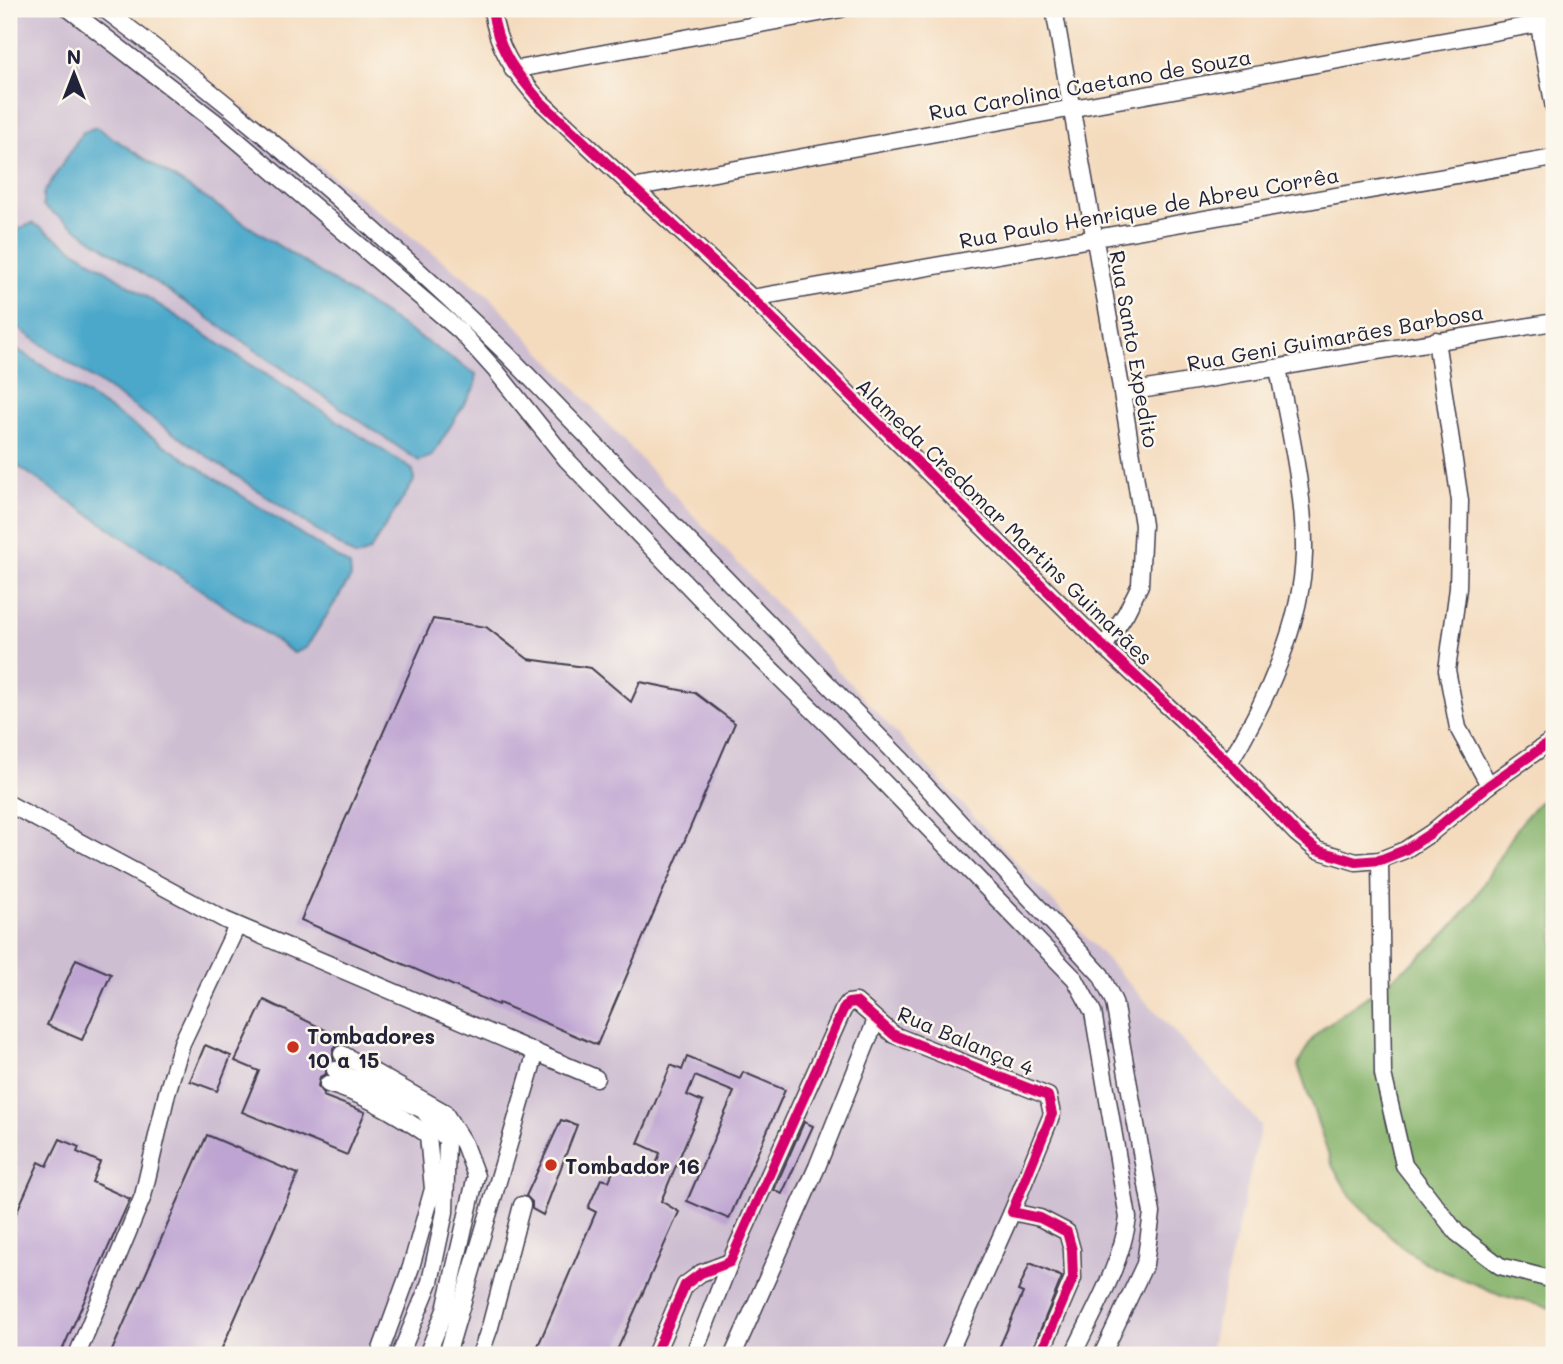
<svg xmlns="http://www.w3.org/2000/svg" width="1563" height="1364" font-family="Mali,sans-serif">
	<rect width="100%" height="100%" fill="#fbf7ec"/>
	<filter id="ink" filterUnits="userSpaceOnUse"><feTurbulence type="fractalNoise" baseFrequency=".0143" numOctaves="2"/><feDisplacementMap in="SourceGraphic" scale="14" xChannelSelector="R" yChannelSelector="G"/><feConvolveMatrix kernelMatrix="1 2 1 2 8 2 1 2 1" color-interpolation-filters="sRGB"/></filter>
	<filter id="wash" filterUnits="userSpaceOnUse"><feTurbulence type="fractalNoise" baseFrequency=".00686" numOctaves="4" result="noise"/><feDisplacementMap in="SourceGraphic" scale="28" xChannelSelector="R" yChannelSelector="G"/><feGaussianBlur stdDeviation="1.57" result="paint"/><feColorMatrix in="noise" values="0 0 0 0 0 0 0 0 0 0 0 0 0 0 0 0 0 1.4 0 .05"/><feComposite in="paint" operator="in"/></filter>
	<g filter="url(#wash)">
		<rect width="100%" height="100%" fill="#f4dbbe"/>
		<path fill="#cebed1" d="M 9,9 L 114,9 L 489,296 L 1261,1125 L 1209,1355 L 9,1355 Z"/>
		<path fill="#85b26a" stroke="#546a52" stroke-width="2" d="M 1554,789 L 1554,1309 L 1501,1295 L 1431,1266 L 1402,1247 L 1376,1222 L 1351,1197 L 1333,1167 L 1298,1065 C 1303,1056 1307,1045 1314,1037 C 1327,1022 1348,1010 1365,998 C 1397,975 1430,952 1456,922 C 1493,880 1509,823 1554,789 Z"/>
		<g fill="#4ca8ca" stroke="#376582" stroke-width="2">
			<path d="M 96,127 L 476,374 L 476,385 L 432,456 L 419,461 L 43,206 L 43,194 L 82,133 Z"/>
			<path d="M 33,223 L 413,470 L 414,481 L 369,552 L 356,557 L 9,322 L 9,246 L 19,229 Z"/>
			<path d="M 9,344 L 350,566 L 351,577 L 306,648 L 294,653 L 9,460 Z"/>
		</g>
		<g id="blocks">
			<g fill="#bea4d2">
				<path d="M 433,619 L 486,627 L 528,659 L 591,668 L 631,702 L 640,682 L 695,693 L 735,723 L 597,1045 L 499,1003 L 498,1005 L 301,920 Z"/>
				<path d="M 76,959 L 111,974 L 82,1040 L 47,1025 Z"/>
				<path d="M 264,1000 L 348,1041 L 347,1045 L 341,1044 L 333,1048 L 333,1060 L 326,1065 L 326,1074 L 320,1077 L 318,1086 L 324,1093 L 323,1096 L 365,1112 L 347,1155 L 242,1112 L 259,1071 L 235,1061 Z"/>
				<path d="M 205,1045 L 231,1056 L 217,1091 L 190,1081 Z"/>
				<path d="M 687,1057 L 740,1079 L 743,1072 L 785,1090 L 729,1219 L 687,1201 L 734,1092 L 695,1076 L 687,1095 L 703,1102 L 661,1201 L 679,1212 L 615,1355 L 534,1355 L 596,1212 L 588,1208 L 601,1179 L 609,1181 L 617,1162 L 652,1175 L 660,1153 L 638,1143 L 671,1065 L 682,1070 Z"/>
				<path d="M 561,1120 L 577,1125 L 543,1215 L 532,1209 L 532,1202 L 526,1196 Z"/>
				<path d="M 804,1122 L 813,1126 L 782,1194 L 774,1190 Z"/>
				<path d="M 207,1135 L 298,1174 L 219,1355 L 110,1355 Z"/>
				<path d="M 60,1139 L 79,1147 L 77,1152 L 100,1162 L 92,1182 L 130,1199 L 60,1355 L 9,1355 L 9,1229 L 39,1162 L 47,1166 Z"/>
				<path d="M 1030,1263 L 1062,1277 L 1030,1355 L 996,1355 L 1023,1293 L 1018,1291 Z"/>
			</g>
		</g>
	</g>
	<g filter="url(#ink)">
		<use href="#blocks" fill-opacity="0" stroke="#423e4f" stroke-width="2"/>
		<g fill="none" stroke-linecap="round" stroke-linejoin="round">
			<g stroke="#423e4f" stroke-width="19">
				<g id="minor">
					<path d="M 69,9 L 218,124 L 460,331 L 496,371 L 567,460 L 724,623 L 829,726 L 1075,979 L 1093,1012 L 1128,1218 C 1121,1266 1093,1312 1073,1355"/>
					<path d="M 104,9 C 246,115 380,231 507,354 L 900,758 L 1101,975 L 1114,1002 L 1152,1213 L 1145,1264 L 1102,1355"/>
					<path d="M 492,9 C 497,49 514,71 540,101 L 752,298 L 1104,647 L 1229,763 L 1296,833 L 1317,850 L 1356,862 L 1380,860 L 1405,850 L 1431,833 L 1489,785 L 1554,739"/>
					<path d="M 1054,9 L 1122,393 L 1143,525 L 1140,585 L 1126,613 L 1104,647"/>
					<path d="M 1536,9 L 1554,108"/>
					<path d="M 513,70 L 841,9"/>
					<path d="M 632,188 L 1554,21"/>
					<path d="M 752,298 L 1554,158"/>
					<path d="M 1436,340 L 1460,501 L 1458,588 L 1447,670 L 1458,728 L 1489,785"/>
					<path d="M 1122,393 L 1554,322"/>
					<path d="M 1229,763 C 1265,704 1302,624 1304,554 C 1305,492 1289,429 1278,368"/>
					<path d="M 9,804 L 225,920 L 596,1078"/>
					<path d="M 1380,860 L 1383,1074 L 1404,1165 L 1457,1233 L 1500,1266 L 1554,1280"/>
					<path d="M 342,1054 L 444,1112 L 464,1144 L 476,1176 L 445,1310 L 427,1355"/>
					<path d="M 335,1070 L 423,1110 L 447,1140 L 445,1212 L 430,1282 L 400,1355"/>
					<path d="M 328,1084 C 364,1094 398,1114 428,1135 L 433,1189 L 411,1267 L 379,1355"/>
					<path d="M 697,1346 L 730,1262"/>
					<path d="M 77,1355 L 143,1196 L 167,1093 L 182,1043 L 237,926"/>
					<path d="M 447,1355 L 536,1052"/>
					<path d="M 480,1355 L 490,1327 L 522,1205"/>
					<path d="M 655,1355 L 685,1285 L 701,1273 L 730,1262 L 843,1010 L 848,1003 L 856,1002 L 894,1035 L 1048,1096 L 1052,1114 L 1012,1212 L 1040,1218 L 1067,1232 L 1072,1250 L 1073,1278 L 1040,1355"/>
					<path d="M 733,1355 L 817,1167 L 876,1020"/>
					<path d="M 948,1355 L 1012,1212"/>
				</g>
			</g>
			<use href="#minor" stroke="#fff" stroke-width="16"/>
			<g stroke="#fbf7ec" stroke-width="15">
				<g id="cycleway">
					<path d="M 492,9 C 497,49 514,71 540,101 L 752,298 L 1104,647 L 1229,763 L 1296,833 L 1317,850 L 1356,862 L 1380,860 L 1405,850 L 1431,833 L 1489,785 L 1554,739"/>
					<path d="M 655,1355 L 685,1285 L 701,1273 L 730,1262 L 843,1010 L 848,1003 L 856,1002 L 894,1035 L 1048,1096 L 1052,1114 L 1012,1212 L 1040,1218 L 1067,1232 L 1072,1250 L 1073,1278 L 1040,1355"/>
				</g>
			</g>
			<use href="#cycleway" stroke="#d6006c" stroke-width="10"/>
		</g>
	</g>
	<g fill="#c8321e" stroke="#fbf7ec" stroke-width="2.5">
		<circle cx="293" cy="1047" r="7"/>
		<circle cx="551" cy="1165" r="7"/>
	</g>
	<g text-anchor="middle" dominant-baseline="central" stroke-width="5" stroke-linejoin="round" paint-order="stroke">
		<g font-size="21" fill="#22223b" stroke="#fbf7ec">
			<text transform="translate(1090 84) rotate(-10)">Rua Carolina Caetano de Souza</text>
			<text transform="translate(1149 207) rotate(-10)">Rua Paulo Henrique de Abreu Corrêa</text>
			<text transform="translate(1335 337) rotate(-10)">Rua Geni Guimarães Barbosa</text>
			<text transform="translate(1135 349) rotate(80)">Rua Santo Expedito</text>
			<text transform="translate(1005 521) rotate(44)">Alameda Credomar Martins Guimarães</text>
			<text transform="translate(966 1040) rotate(23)">Rua Balança 4</text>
		</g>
		<g font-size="21" font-weight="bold" fill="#22223b" stroke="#fbf7ec" text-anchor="start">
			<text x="307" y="1035">Tombadores<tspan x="307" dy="24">10 a 15</tspan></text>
			<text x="565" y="1165">Tombador 16</text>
		</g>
	</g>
	<rect width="1563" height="1364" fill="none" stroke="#fbf7ec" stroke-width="35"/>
	<g transform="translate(74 74)" stroke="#fbf7ec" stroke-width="5" paint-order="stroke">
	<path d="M0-5L12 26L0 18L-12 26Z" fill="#22223b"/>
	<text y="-10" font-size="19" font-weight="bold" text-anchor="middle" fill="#22223b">N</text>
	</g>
</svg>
